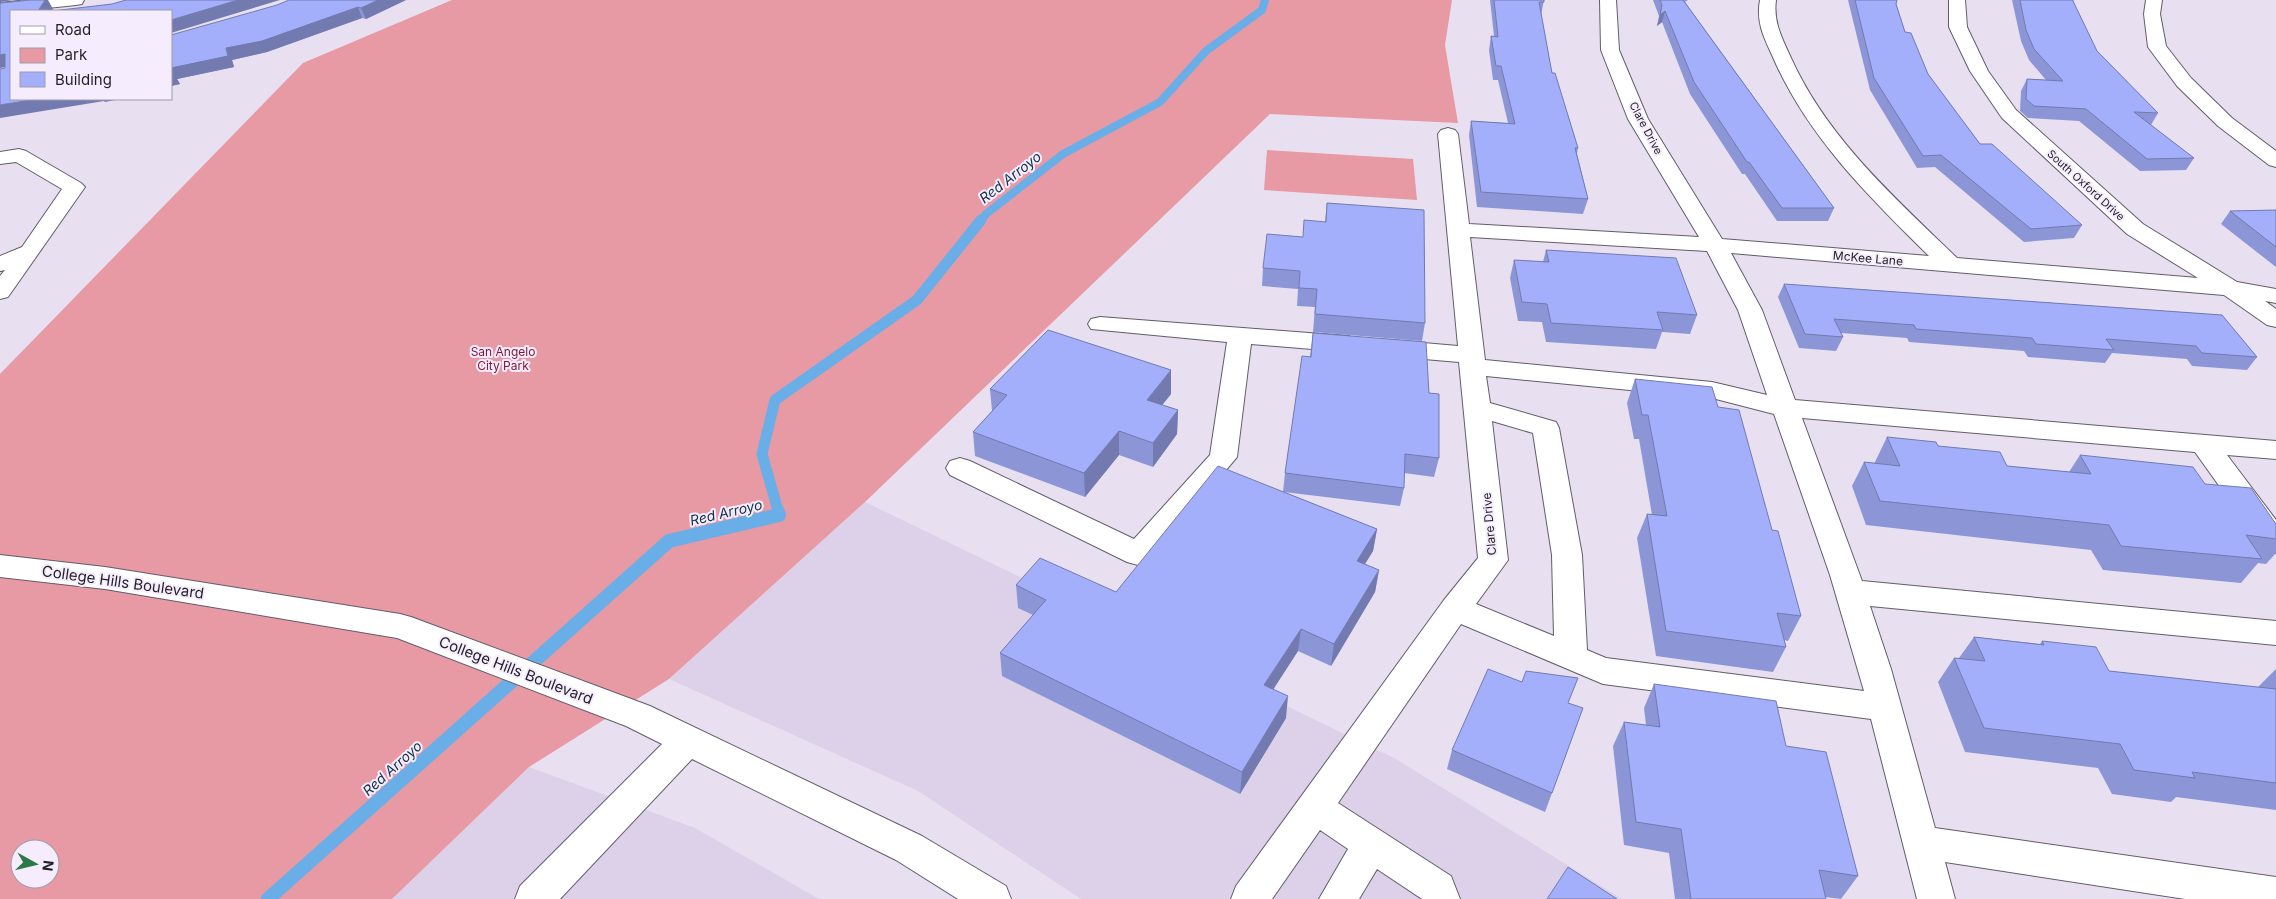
<svg xmlns="http://www.w3.org/2000/svg" width="2276" height="899" font-family="Inter,sans-serif">
	<rect width="100%" height="100%" fill="#e8e0f1"/>
	<g fill="#dcd1e8">
		<path d="M 865,502 L 1396,759 L 1622,899 L 1081,899 L 918,791 L 669,679 Z"/>
		<path d="M 529,767 L 695,828 L 819,899 L 392,899 Z"/>
	</g>
	<g fill="#e799a4" fill-rule="evenodd">
		<path d="M 452,0 L 1452,0 L 1445,45 L 1458,123 L 1270,114 L 865,502 L 669,679 L 529,767 L 392,899 L 0,899 L 0,374 L 303,63 ZM 20,849 L 50,849 L 50,879 L 20,879 Z"/>
		<path d="M 1267,150 L 1413,159 L 1417,200 L 1264,190 Z"/>
	</g>
	<g fill="none" stroke-linecap="round" stroke-linejoin="round">
		<path stroke="#6aaee8" stroke-width="8" d="M 980,222 L 986,214 L 1063,154 L 1160,102 L 1206,51 L 1262,10 L 1265,0"/>
		<path stroke="#6aaee8" stroke-width="11" d="M 779,514 L 762,454 L 775,400 L 917,300 L 981,220"/>
		<path stroke="#6aaee8" stroke-width="14" d="M 268,899 L 669,541 L 779,515 L 778,512"/>
		<g stroke="#635c6a" stroke-width="2">
			<g id="minor">
				<path d="M 28,0 L 84,0 L 82,4 L 76,5 L 0,13 L 0,3 Z"/>
				<path d="M 1600,0 L 1616,0 L 1619,50 L 1648,119 L 1722,239 L 1929,256 C 1868,196 1806,135 1772,55 C 1763,36 1756,21 1760,0 L 1776,0 C 1773,22 1782,38 1791,58 C 1827,138 1895,198 1957,258 L 2198,278 L 2127,234 L 2002,118 L 1970,71 L 1949,27 L 1949,0 L 1965,0 L 1967,27 L 1988,71 L 2016,110 L 2143,224 L 2237,282 L 2276,289 L 2276,303 L 2265,301 L 2276,309 L 2276,327 L 2267,325 L 2224,295 L 1731,253 L 1762,310 L 1795,400 L 2276,441 L 2276,459 L 2227,455 L 2276,520 L 2276,553 L 2265,550 L 2195,452 L 1802,418 L 1862,581 L 2276,621 L 2276,645 L 1870,606 L 1891,669 L 1935,828 L 2276,877 L 2276,899 L 2185,899 L 1945,862 L 1955,899 L 1917,899 L 1871,719 L 1603,684 L 1461,624 L 1338,803 L 1451,876 L 1460,899 L 1422,899 L 1377,869 L 1359,899 L 1319,899 L 1348,849 L 1320,830 L 1272,899 L 1231,899 L 1236,886 L 1444,600 L 1478,558 L 1459,362 L 1389,356 L 1380,353 L 1376,348 L 1380,343 L 1389,340 L 1458,346 L 1438,134 L 1441,130 L 1448,128 L 1455,130 L 1458,134 L 1469,224 L 1699,237 L 1628,119 L 1601,50 ZM 1470,237 L 1707,251 L 1738,310 L 1767,395 L 1712,382 L 1485,360 ZM 1486,376 L 1712,398 L 1774,414 L 1830,575 L 1864,691 L 1606,658 L 1587,650 L 1582,555 L 1559,428 L 1556,422 L 1490,403 ZM 1492,421 L 1533,433 L 1552,555 L 1554,636 L 1476,604 L 1508,560 Z"/>
				<path d="M 2146,0 L 2162,0 L 2160,14 L 2166,46 L 2191,78 L 2232,118 L 2276,151 L 2276,167 L 2269,165 L 2218,126 L 2177,86 L 2151,51 L 2148,47 L 2144,14 Z"/>
				<path d="M 19,149 L 26,151 L 81,183 L 85,187 L 8,297 L 0,299 L 0,276 L 5,270 L 0,271 L 0,256 L 22,247 L 62,189 L 16,162 L 0,164 L 0,152 Z"/>
				<path d="M 1100,317 L 1348,336 L 1357,339 L 1360,344 L 1357,349 L 1348,352 L 1251,344 L 1237,457 L 1149,562 L 1138,565 L 1127,562 L 950,475 L 946,468 L 950,461 L 960,458 L 970,461 L 1134,539 L 1210,455 L 1227,342 L 1091,329 L 1088,324 L 1091,319 Z"/>
				<path d="M 0,555 L 105,567 L 400,614 L 411,617 L 650,706 L 922,836 L 1006,886 L 1011,899 L 958,899 L 896,860 L 692,759 L 560,899 L 515,899 L 520,886 L 662,744 L 626,726 L 397,638 L 105,589 L 0,577 Z"/>
			</g>
		</g>
		<use href="#minor" fill="#fff" fill-rule="evenodd"/>
	</g>
	<g fill="#8c96d7">
		<path d="M 406,0 L 366,19 L 362,18 L 267,52 L 232,60 L 234,67 L 177,79 L 180,84 L 171,86 L 171,35 Z"/>
		<path d="M 1490,0 L 1544,0 L 1541,15 L 1552,73 L 1578,148 L 1577,154 L 1588,199 L 1583,214 L 1477,207 L 1469,135 L 1471,121 L 1508,123 L 1498,80 L 1493,80 L 1489,50 L 1491,36 L 1494,36 Z"/>
		<path d="M 1653,0 L 1688,0 L 1685,2 L 1834,208 L 1828,221 L 1777,221 L 1745,174 L 1742,174 L 1690,94 L 1662,22 L 1657,26 L 1659,16 Z"/>
		<path d="M 1848,0 L 1897,0 L 1896,4 L 1905,32 L 1928,74 L 1980,144 L 2082,225 L 2074,238 L 2024,242 L 1935,167 L 1917,168 L 1870,90 Z"/>
		<path d="M 2012,0 L 2073,0 L 2073,1 L 2097,51 L 2158,113 L 2151,125 L 2194,158 L 2186,170 L 2140,171 L 2079,121 L 2028,118 L 2020,111 L 2021,91 L 2027,79 L 2046,80 L 2029,60 L 2021,41 Z"/>
		<path d="M 1327,203 L 1425,323 L 1422,341 L 1313,332 L 1315,307 L 1297,306 L 1298,289 L 1262,286 L 1263,268 L 1303,237 L 1325,222 Z"/>
		<path d="M 2276,210 L 2276,267 L 2221,224 L 2230,211 Z"/>
		<path d="M 1546,250 L 1697,315 L 1690,334 L 1662,332 L 1656,349 L 1546,342 L 1542,322 L 1518,321 L 1510,278 L 1514,260 L 1543,262 Z"/>
		<path d="M 1784,284 L 2222,315 L 2257,357 L 2247,370 L 2192,366 L 2187,359 L 2112,353 L 2105,363 L 2028,357 L 2024,351 L 1909,342 L 1907,338 L 1841,333 L 1843,337 L 1836,351 L 1799,348 L 1778,297 Z"/>
		<path d="M 1313,333 L 1429,393 L 1439,458 L 1434,477 L 1404,473 L 1404,488 L 1400,506 L 1284,492 L 1377,529 L 1373,551 L 1365,564 L 1379,570 L 1375,592 L 1331,666 L 1298,651 L 1273,689 L 1286,718 L 1240,794 L 1002,676 L 1000,653 L 1033,615 L 1018,608 L 1016,585 L 1116,592 L 1283,492 L 1285,473 L 1310,357 Z"/>
		<path d="M 1635,379 L 1718,407 L 1772,530 L 1801,616 L 1788,641 L 1784,640 L 1786,647 L 1773,672 L 1656,656 L 1637,538 L 1647,514 L 1652,515 L 1639,439 L 1634,439 L 1627,403 Z"/>
		<path d="M 990,389 L 1171,394 L 1162,405 L 1178,410 L 1177,434 L 1153,467 L 1119,455 L 1085,497 L 975,456 L 973,432 L 992,411 Z"/>
		<path d="M 1887,437 L 1938,446 L 2007,466 L 2069,472 L 2080,455 L 2205,484 L 2276,524 L 2276,553 L 2266,564 L 2258,563 L 2241,583 L 2103,570 L 2091,550 L 1866,525 L 1852,486 L 1864,462 L 1875,463 L 1875,462 Z"/>
		<path d="M 1974,637 L 2040,644 L 2042,641 L 2109,671 L 2258,687 L 2276,669 L 2276,810 L 2176,797 L 2171,802 L 2112,794 L 2098,768 L 1965,752 L 1938,682 L 1954,658 L 1959,658 Z"/>
		<path d="M 1654,684 L 1786,746 L 1858,876 L 1841,899 L 1825,897 L 1826,899 L 1675,899 L 1669,853 L 1624,845 L 1613,746 L 1624,722 L 1646,725 L 1644,708 Z"/>
		<path d="M 1568,703 L 1552,793 L 1545,812 L 1447,769 L 1452,750 Z"/>
	</g>
	<g fill="#727aaf">
		<path d="M 0,0 L 13,0 L 0,2 Z"/>
		<path d="M 45,0 L 48,0 L 53,9 L 52,11 L 38,11 Z"/>
		<path d="M 238,0 L 280,0 L 171,33 L 171,20 Z"/>
		<path d="M 378,0 L 406,0 L 366,19 L 361,8 Z"/>
		<path d="M 358,7 L 362,18 L 267,52 L 232,60 L 234,67 L 177,79 L 180,84 L 171,86 L 171,68 L 226,48 Z"/>
		<path d="M 1665,11 L 1662,22 L 1657,26 L 1660,15 Z"/>
		<path d="M 5,54 L 11,66 L 0,68 L 0,55 Z"/>
		<path d="M 37,99 L 120,99 L 105,102 L 104,101 L 0,118 L 0,105 Z"/>
		<path d="M 1171,370 L 1171,394 L 1147,424 L 1147,400 Z"/>
		<path d="M 1178,410 L 1177,434 L 1153,467 L 1153,443 Z"/>
		<path d="M 1119,431 L 1119,455 L 1085,497 L 1084,473 Z"/>
		<path d="M 1377,529 L 1373,551 L 1353,583 L 1357,561 Z"/>
		<path d="M 1379,570 L 1375,592 L 1331,666 L 1334,644 Z"/>
		<path d="M 1301,629 L 1298,651 L 1262,707 L 1264,685 Z"/>
		<path d="M 1288,696 L 1286,718 L 1240,794 L 1242,772 Z"/>
	</g>
	<g fill="#a3affa" stroke="#727aaf">
		<path d="M 31,0 L 45,0 L 38,11 L 11,11 L 11,99 L 37,99 L 0,105 L 0,69 L 5,68 L 5,54 L 0,55 L 0,3 Z"/>
		<path d="M 126,0 L 238,0 L 171,20 L 171,11 L 52,11 L 112,4 Z"/>
		<path d="M 289,0 L 378,0 L 361,8 L 358,7 L 262,41 L 226,48 L 228,56 L 171,68 L 171,35 L 277,5 Z"/>
		<path d="M 1494,0 L 1544,0 L 1544,2 L 1539,2 L 1552,73 L 1555,73 L 1578,148 L 1575,148 L 1588,199 L 1481,192 L 1471,121 L 1515,124 L 1501,66 L 1496,66 L 1491,36 L 1498,37 Z"/>
		<path d="M 1660,0 L 1683,0 L 1834,208 L 1782,208 L 1749,162 L 1747,162 L 1694,82 L 1665,11 L 1660,15 L 1662,5 Z"/>
		<path d="M 1855,0 L 1897,0 L 1896,4 L 1905,32 L 1911,33 L 1928,74 L 1980,144 L 1992,144 L 2082,225 L 2031,229 L 1941,155 L 1923,156 L 1874,78 Z"/>
		<path d="M 2020,0 L 2073,0 L 2073,1 L 2097,51 L 2158,113 L 2134,112 L 2194,158 L 2147,159 L 2086,109 L 2034,106 L 2026,99 L 2027,79 L 2063,81 L 2034,49 L 2026,30 Z"/>
		<path d="M 1327,203 L 1424,210 L 1425,323 L 1315,314 L 1317,289 L 1299,288 L 1300,271 L 1263,268 L 1267,234 L 1303,237 L 1304,220 L 1326,222 Z"/>
		<path d="M 2276,210 L 2276,247 L 2230,211 Z"/>
		<path d="M 1546,250 L 1676,258 L 1697,315 L 1657,312 L 1663,330 L 1551,323 L 1547,304 L 1522,302 L 1514,260 L 1549,262 Z"/>
		<path d="M 1784,284 L 2222,315 L 2257,357 L 2202,353 L 2196,346 L 2106,339 L 2114,350 L 2036,344 L 2032,338 L 1916,329 L 1914,325 L 1834,319 L 1843,337 L 1805,334 Z"/>
		<path d="M 1048,330 L 1171,370 L 1147,400 L 1178,410 L 1153,443 L 1119,431 L 1084,473 L 973,432 L 1007,395 L 990,389 Z"/>
		<path d="M 1313,333 L 1426,342 L 1429,393 L 1439,394 L 1439,458 L 1405,454 L 1404,488 L 1285,473 L 1302,356 L 1311,357 Z"/>
		<path d="M 1635,379 L 1712,387 L 1718,407 L 1739,410 L 1772,530 L 1778,531 L 1801,616 L 1777,613 L 1786,647 L 1666,631 L 1647,514 L 1667,516 L 1648,415 L 1642,415 Z"/>
		<path d="M 1887,437 L 1936,442 L 1938,446 L 2000,452 L 2007,466 L 2091,474 L 2080,455 L 2193,467 L 2205,484 L 2251,488 L 2276,524 L 2276,539 L 2246,535 L 2262,559 L 2121,546 L 2109,525 L 1880,501 L 1864,462 L 1900,466 Z"/>
		<path d="M 1218,466 L 1377,529 L 1357,561 L 1379,570 L 1334,644 L 1301,629 L 1264,685 L 1288,696 L 1242,772 L 1000,653 L 1046,600 L 1016,585 L 1040,558 L 1116,592 Z"/>
		<path d="M 1974,637 L 2044,645 L 2042,641 L 2096,647 L 2109,671 L 2276,689 L 2276,783 L 2192,772 L 2195,778 L 2134,770 L 2120,744 L 1984,728 L 1954,658 L 1985,661 Z"/>
		<path d="M 1488,669 L 1522,682 L 1526,671 L 1578,678 L 1568,703 L 1583,708 L 1552,793 L 1452,750 Z"/>
		<path d="M 1654,684 L 1776,701 L 1786,746 L 1826,752 L 1858,876 L 1819,870 L 1826,899 L 1691,899 L 1681,829 L 1636,822 L 1624,722 L 1660,727 Z"/>
		<path d="M 1568,867 L 1617,899 L 1547,899 Z"/>
	</g>
	<g text-anchor="middle" dominant-baseline="central" stroke-width="4" stroke-linejoin="round" paint-order="stroke">
		<g font-size="11" fill="#221f25" stroke="#f5edfe">
			<text transform="translate(1646 128) rotate(62)">Clare Drive</text>
			<text transform="translate(2086 185) rotate(42)">South Oxford Drive</text>
		</g>
		<g font-size="12" fill="#221f25" stroke="#f5edfe">
			<text transform="translate(1868 258) rotate(5)">McKee Lane</text>
			<text transform="translate(1489 524) rotate(-95)">Clare Drive</text>
		</g>
		<g font-size="12" fill="#7f1634" stroke="#f5edfe">
			<text x="503" y="351">San Angelo<tspan x="503" dy="14">City Park</tspan></text>
		</g>
		<g font-size="14" font-style="italic" fill="#123047" stroke="#f5edfe">
			<text transform="translate(1010 177) rotate(-38)">Red Arroyo</text>
			<text transform="translate(726 512) rotate(-13)">Red Arroyo</text>
			<text transform="translate(392 768) rotate(-42)">Red Arroyo</text>
		</g>
		<g font-size="15" fill="#221f25" stroke="#f5edfe">
			<text transform="translate(123 582) rotate(8)">College Hills Boulevard</text>
			<text transform="translate(516 670) rotate(21)">College Hills Boulevard</text>
		</g>
	</g>
	<rect x="10" y="10" width="162" height="90" fill="#f5edfe" stroke="#a19ba7"/>
	<rect x="20" y="26" width="25" height="8" fill="#ffffff" stroke="#a19ba7"/>
	<text x="55" y="35" font-size="15" fill="#221f25">Road</text>
	<rect x="20" y="48" width="25" height="15" fill="#e799a4" stroke="#a19ba7"/>
	<text x="55" y="60" font-size="15" fill="#221f25">Park</text>
	<rect x="20" y="72" width="25" height="15" fill="#a3affa" stroke="#a19ba7"/>
	<text x="55" y="85" font-size="15" fill="#221f25">Building</text>
	<g transform="translate(35 864) rotate(98)"><circle r="24" fill="#f5edfe" stroke="#a19ba7"/>
	<path d="M0-4L9 19L0 12L-9 19Z" fill="#2d7847"/>
	<text y="-8" font-size="14" font-weight="bold" text-anchor="middle" fill="#221f25">N</text>
	</g>
</svg>
